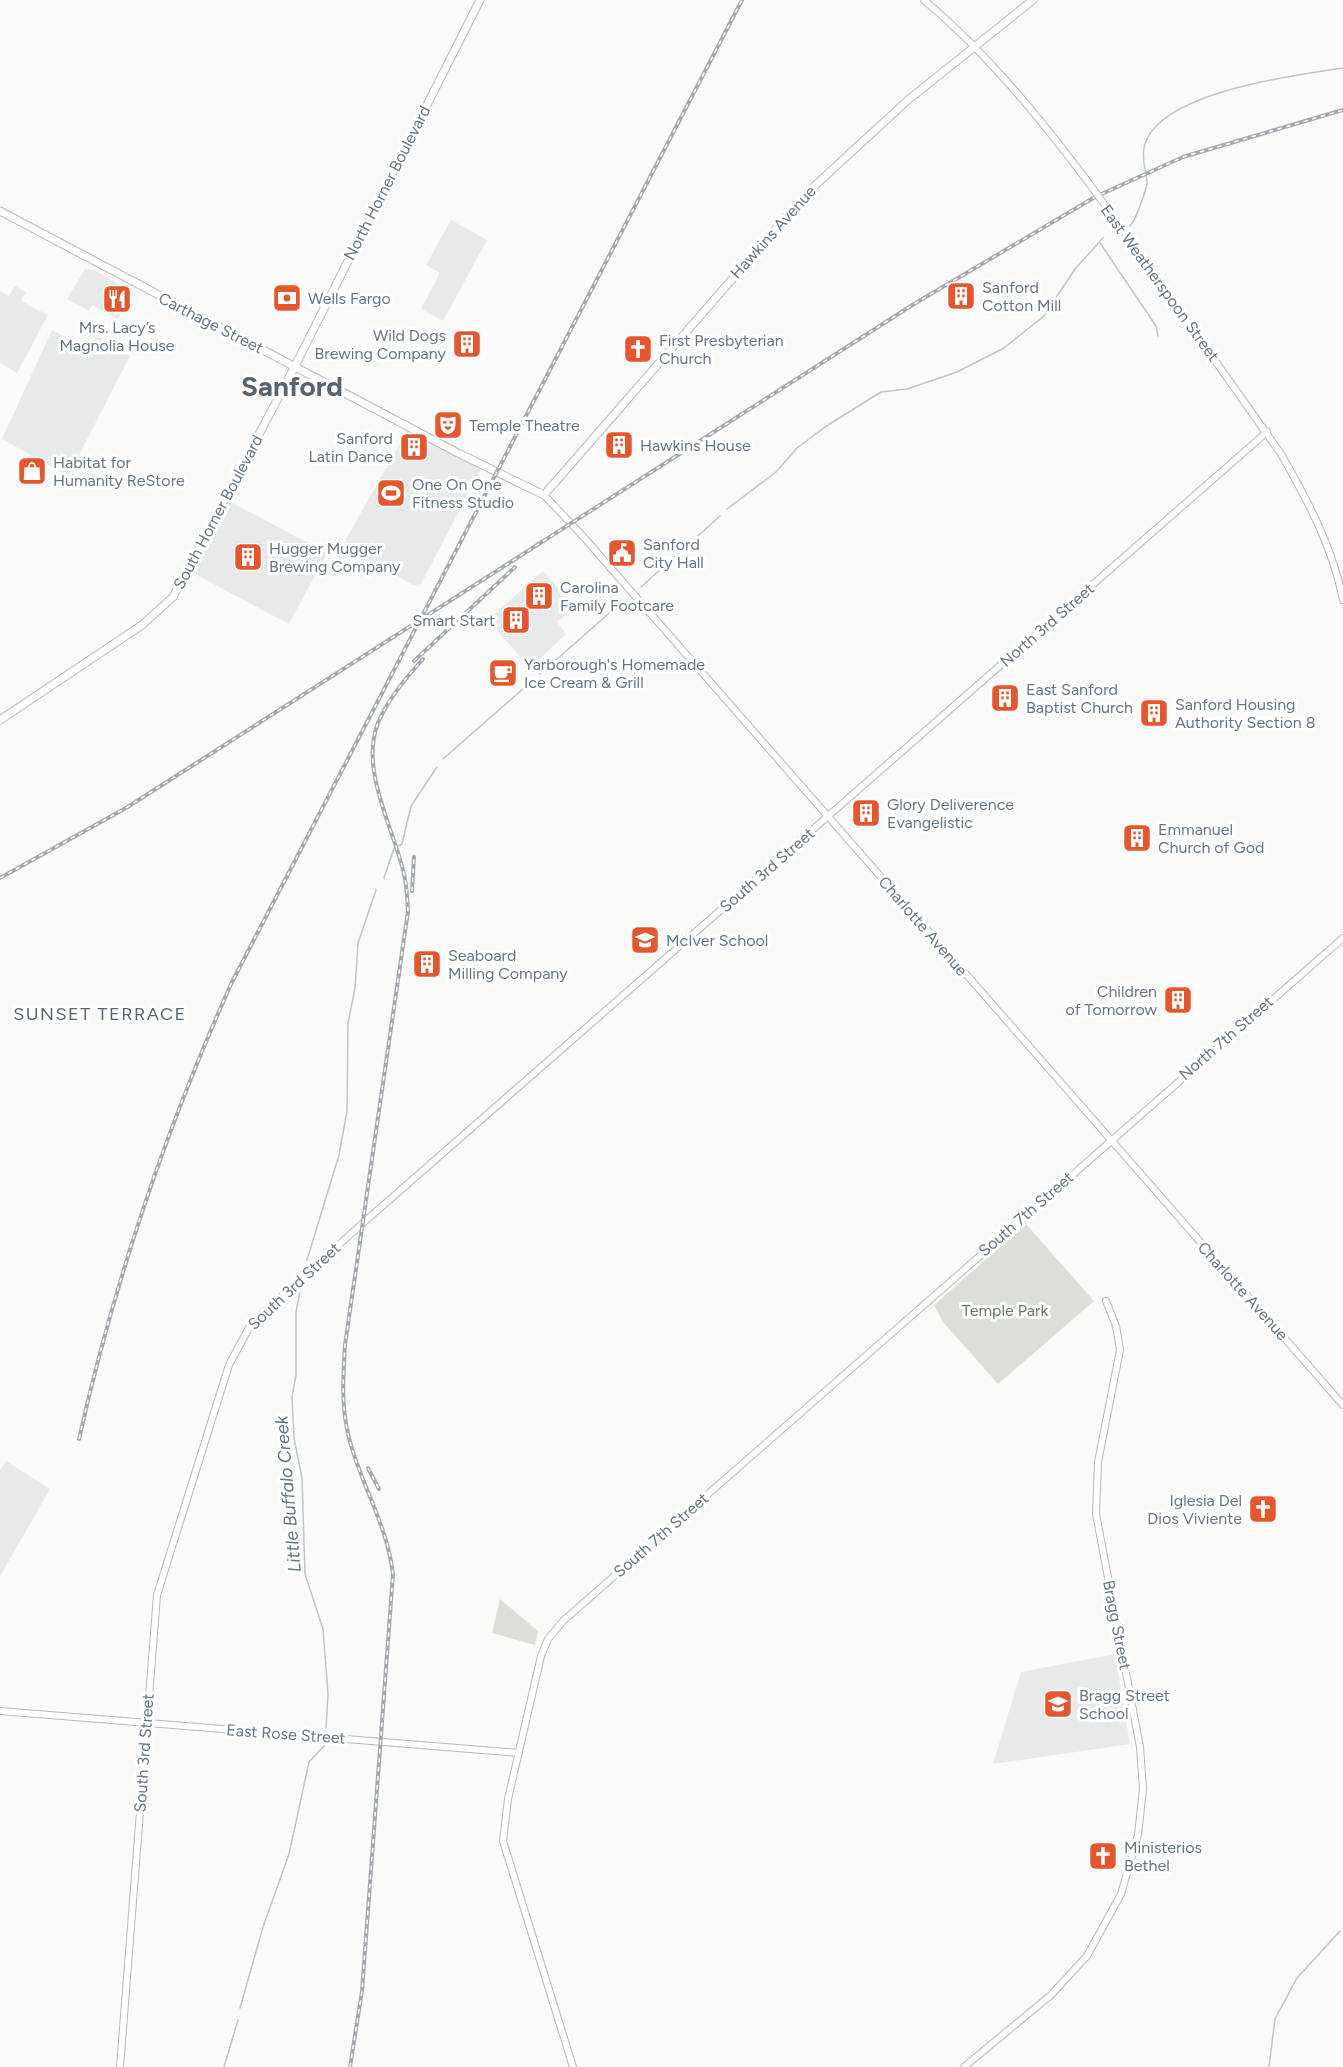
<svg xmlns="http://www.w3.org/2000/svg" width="1343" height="2067" font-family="Figtree,sans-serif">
	<rect width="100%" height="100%" fill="#fafaf8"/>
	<g fill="#e8e9e9">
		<path d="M 451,220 L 487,240 L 443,321 L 421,309 L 440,273 L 426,265 Z"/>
		<path d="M 85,269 L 94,270 L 133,292 L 118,319 L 92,305 L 89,311 L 67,299 Z"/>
		<path d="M 15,286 L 26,292 L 21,301 L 48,315 L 17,373 L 0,363 L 0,291 L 9,296 Z"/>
		<path d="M 52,330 L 88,349 L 96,336 L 130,356 L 68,476 L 2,439 Z"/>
		<path d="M 408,430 L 481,469 L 421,584 L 414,585 L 348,550 L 346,539 Z"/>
		<path d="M 229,501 L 327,553 L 289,624 L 193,573 Z"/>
		<path d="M 543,571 L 575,607 L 557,622 L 566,634 L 530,668 L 488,620 Z"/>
		<path d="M 6,1461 L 50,1489 L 0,1576 L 0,1470 Z"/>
		<path d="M 1115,1654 L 1130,1744 L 993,1764 L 1021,1672 Z"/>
	</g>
	<g fill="#dadfd7">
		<path d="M 1026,1224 L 1094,1301 L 998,1384 L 943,1322 L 934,1305 Z"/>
		<path d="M 500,1599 L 538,1631 L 535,1645 L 492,1633 Z"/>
	</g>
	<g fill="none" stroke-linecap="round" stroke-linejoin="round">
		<g stroke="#bbc7cb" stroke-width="1.5">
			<path d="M 1130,226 C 1136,220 1145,193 1147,184 C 1148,174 1141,164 1144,148 C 1155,92 1297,75 1343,68"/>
			<path d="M 1100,243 L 1156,326 L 1158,336"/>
			<path d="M 727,509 L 776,472 L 797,448 L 828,425 L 881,392 L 907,389 L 957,372 L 1004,348 L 1044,316 L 1075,269 L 1103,238"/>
			<path d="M 641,587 L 720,516"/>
			<path d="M 540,674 L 623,601"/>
			<path d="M 443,759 L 524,688"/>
			<path d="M 384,878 L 394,848 L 402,844 L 411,806 L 437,767"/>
			<path d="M 307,1260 L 339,1155 L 347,1111 L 348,1023 L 355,988 L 358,943 L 376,890"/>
			<path d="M 300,1292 L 296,1312 L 296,1375 L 292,1397 L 294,1438 L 302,1478 L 305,1574 L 323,1629 L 328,1694 L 326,1728"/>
			<path d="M 240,2008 L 263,1927 L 289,1854 L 309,1762 L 325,1745"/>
			<path d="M 224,2067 L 238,2020"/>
			<path d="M 1269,2067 L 1275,2019 L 1297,1978 L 1340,1931"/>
		</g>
		<g stroke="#b3babf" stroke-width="8">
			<g id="secondary">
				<path d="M 924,0 C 987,53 1039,117 1088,182"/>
				<path d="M 1110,212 L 1281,454 C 1307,499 1333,548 1343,600"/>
				<path d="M 544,495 L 580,533 L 1343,1405"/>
				<path d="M 0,1711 L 519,1753"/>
				<path d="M 120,2067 L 157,1595 L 229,1365 L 251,1324 L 363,1223 L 1267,432"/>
				<path d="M 573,2067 L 503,1841 L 508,1799 L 541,1656 L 548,1639 L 563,1621 L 1343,938"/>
				<path d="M 964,2067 L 1051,1995 L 1087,1956 L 1121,1894 L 1138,1835 L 1143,1789 L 1140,1747 L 1096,1514 L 1098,1462 L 1120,1350 L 1116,1326 L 1106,1301"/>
			</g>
		</g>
		<g stroke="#b5babe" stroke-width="9">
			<g id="primary">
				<path d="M 0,211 L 458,453 L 544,495 L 809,191 L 908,100 L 1033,0"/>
				<path d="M 0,720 L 142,625 L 173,597 L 295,366 L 480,0"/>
			</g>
		</g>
		<use href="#secondary" stroke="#fff" stroke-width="6"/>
		<use href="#primary" stroke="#fff" stroke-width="7"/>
		<g stroke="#a2aab0" stroke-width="4">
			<g id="rail">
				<path d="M 414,661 L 515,567"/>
				<path d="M 0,878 L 126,808 L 914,304 L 1095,197 L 1183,157 L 1343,110"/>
				<path d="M 412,891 L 414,857"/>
				<path d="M 79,1439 C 115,1279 165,1131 232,982 L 742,0"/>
				<path d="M 368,1468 L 379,1489"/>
				<path d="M 350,2067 L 362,1991 L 393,1574 C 387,1524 361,1485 349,1438 C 341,1407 343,1377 345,1345 L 408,911 C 407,897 407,884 403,870 C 392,825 360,769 378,723 C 388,699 406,678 423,659"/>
			</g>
		</g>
		<use href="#rail" stroke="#fff" stroke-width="1.5" stroke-dasharray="4.5" stroke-linecap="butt"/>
		<g stroke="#b3babf" stroke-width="8" stroke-linecap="butt">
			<path id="secondary-bridge" d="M 1088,182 L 1110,212"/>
		</g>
		<use href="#secondary-bridge" stroke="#fff" stroke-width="6"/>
	</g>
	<defs>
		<g id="building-square" transform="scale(1.5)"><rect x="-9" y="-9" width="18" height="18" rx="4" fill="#e4572e" stroke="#fff"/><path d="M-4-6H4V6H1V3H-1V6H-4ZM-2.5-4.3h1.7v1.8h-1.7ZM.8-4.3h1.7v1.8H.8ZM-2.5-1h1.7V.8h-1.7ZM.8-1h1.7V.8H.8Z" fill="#fff"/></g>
		<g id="bank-square" transform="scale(1.5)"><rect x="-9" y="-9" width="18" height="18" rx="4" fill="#e4572e" stroke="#fff"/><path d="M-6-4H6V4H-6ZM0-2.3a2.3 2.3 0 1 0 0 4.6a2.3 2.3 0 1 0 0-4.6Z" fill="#fff"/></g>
		<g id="restaurant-square" transform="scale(1.5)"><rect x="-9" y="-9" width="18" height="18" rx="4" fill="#e4572e" stroke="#fff"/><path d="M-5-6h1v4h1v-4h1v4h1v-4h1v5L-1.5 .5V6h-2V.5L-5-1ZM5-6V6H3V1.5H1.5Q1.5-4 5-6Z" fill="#fff"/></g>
		<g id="church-square" transform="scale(1.5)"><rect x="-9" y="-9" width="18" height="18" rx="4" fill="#e4572e" stroke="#fff"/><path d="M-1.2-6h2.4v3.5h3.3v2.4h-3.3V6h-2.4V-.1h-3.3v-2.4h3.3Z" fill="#fff"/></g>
		<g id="theatre-square" transform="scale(1.5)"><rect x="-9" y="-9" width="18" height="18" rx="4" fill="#e4572e" stroke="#fff"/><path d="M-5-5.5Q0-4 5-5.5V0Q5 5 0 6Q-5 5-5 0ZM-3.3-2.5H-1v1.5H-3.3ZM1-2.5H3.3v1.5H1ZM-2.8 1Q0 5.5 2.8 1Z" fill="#fff"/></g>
		<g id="shop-square" transform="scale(1.5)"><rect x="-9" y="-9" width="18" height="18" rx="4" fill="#e4572e" stroke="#fff"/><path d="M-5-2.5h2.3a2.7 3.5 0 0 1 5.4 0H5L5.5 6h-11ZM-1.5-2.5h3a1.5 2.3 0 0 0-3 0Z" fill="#fff"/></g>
		<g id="stadium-square" transform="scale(1.5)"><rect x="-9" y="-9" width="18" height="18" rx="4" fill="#e4572e" stroke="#fff"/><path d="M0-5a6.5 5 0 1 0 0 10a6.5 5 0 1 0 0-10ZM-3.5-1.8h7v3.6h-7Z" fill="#fff"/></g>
		<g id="civic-square" transform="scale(1.5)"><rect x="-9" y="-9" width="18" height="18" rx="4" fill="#e4572e" stroke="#fff"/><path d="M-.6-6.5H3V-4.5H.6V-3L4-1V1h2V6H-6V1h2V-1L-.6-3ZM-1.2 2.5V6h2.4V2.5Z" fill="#fff"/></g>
		<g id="cafe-square" transform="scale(1.5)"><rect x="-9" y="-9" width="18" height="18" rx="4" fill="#e4572e" stroke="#fff"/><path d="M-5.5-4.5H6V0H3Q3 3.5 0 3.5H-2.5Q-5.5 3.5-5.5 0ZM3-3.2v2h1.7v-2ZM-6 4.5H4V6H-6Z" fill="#fff"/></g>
		<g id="school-square" transform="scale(1.5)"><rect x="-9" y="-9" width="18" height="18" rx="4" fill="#e4572e" stroke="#fff"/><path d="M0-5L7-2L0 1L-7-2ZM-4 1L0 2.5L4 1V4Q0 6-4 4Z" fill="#fff"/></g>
	</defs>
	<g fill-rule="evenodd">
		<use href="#building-square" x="961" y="296"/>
		<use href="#bank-square" x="287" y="298"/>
		<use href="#restaurant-square" x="117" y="299"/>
		<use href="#building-square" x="467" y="344"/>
		<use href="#church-square" x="638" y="349"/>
		<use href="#theatre-square" x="448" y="425"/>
		<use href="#building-square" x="619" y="445"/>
		<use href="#building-square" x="414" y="447"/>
		<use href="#shop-square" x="32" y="471"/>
		<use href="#stadium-square" x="391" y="493"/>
		<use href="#civic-square" x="622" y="553"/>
		<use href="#building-square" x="248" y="557"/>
		<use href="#building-square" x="539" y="596"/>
		<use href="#building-square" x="516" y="620"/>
		<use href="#cafe-square" x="503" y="673"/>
		<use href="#building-square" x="1005" y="698"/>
		<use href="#building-square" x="1154" y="713"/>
		<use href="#building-square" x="866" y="813"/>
		<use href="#building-square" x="1137" y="838"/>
		<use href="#school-square" x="645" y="940"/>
		<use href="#building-square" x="427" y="964"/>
		<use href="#building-square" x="1178" y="1000"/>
		<use href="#church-square" x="1263" y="1509"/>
		<use href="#school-square" x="1058" y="1704"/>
		<use href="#church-square" x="1103" y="1856"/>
	</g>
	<g text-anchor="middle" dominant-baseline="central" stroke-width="6" stroke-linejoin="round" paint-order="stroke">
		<g font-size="16" fill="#657683" stroke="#fff">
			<text transform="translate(387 183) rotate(-63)">North Horner Boulevard</text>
			<text transform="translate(773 232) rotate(-48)">Hawkins Avenue</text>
			<text transform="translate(1160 283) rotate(54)">East Weatherspoon Street</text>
			<text transform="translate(211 323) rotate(27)">Carthage Street</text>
			<text transform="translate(218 512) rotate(-62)">South Horner Boulevard</text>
			<text transform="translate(1047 625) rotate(-41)">North 3rd Street</text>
			<text transform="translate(767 870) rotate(-41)">South 3rd Street</text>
			<text transform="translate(923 926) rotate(49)">Charlotte Avenue</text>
			<text transform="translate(1226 1038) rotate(-41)">North 7th Street</text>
			<text transform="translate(1026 1214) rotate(-41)">South 7th Street</text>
			<text transform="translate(294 1286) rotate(-43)">South 3rd Street</text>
			<text transform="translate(1243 1291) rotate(48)">Charlotte Avenue</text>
			<text transform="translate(661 1535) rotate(-41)">South 7th Street</text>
			<text transform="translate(1117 1625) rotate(79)">Bragg Street</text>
			<text transform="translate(286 1734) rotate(4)">East Rose Street</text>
			<text transform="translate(144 1753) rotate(-86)">South 3rd Street</text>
		</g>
		<g font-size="16" fill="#657683" stroke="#fff" text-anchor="start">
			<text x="982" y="287">Sanford<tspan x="982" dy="18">Cotton Mill</tspan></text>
			<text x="308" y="298">Wells Fargo</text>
			<text x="117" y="327" text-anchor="middle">Mrs. Lacy’s<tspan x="117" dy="18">Magnolia House</tspan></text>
			<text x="446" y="335" text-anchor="end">Wild Dogs<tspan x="446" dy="18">Brewing Company</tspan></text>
			<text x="659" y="340">First Presbyterian<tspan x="659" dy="18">Church</tspan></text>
			<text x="469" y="425">Temple Theatre</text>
			<text x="393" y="438" text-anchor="end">Sanford<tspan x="393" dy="18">Latin Dance</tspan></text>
			<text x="640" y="445">Hawkins House</text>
			<text x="53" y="462">Habitat for<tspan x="53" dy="18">Humanity ReStore</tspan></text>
			<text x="412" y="484">One On One<tspan x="412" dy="18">Fitness Studio</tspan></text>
			<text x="643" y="544">Sanford<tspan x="643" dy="18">City Hall</tspan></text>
			<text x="269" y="548">Hugger Mugger<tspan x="269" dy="18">Brewing Company</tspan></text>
			<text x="560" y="587">Carolina<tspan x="560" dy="18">Family Footcare</tspan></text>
			<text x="495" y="620" text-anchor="end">Smart Start</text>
			<text x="524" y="664">Yarborough's Homemade<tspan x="524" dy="18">Ice Cream &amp; Grill</tspan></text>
			<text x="1026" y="689">East Sanford<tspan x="1026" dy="18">Baptist Church</tspan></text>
			<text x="1175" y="704">Sanford Housing<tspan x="1175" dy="18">Authority Section 8</tspan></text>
			<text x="887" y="804">Glory Deliverence<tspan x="887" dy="18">Evangelistic</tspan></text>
			<text x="1158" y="829">Emmanuel<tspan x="1158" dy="18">Church of God</tspan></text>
			<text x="666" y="940">McIver School</text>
			<text x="448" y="955">Seaboard<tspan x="448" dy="18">Milling Company</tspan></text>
			<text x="1157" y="991" text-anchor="end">Children<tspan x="1157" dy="18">of Tomorrow</tspan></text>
			<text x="1242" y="1500" text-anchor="end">Iglesia Del<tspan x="1242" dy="18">Dios Viviente</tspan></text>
			<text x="1079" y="1695">Bragg Street<tspan x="1079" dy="18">School</tspan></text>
			<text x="1124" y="1847">Ministerios<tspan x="1124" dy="18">Bethel</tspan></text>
		</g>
		<g font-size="16" fill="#687a64" stroke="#fff">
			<text x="1005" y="1310">Temple Park</text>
		</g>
		<g font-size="18" letter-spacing="1.5" fill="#57646e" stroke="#fff">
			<text x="100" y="1014">SUNSET TERRACE</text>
		</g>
		<g font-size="18" font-style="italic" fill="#60757c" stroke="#fff">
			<text transform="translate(288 1494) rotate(-95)">Little Buffalo Creek</text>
		</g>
		<g font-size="28" font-weight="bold" fill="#57646e" stroke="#fff">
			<text x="292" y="386">Sanford</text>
		</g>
	</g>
</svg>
